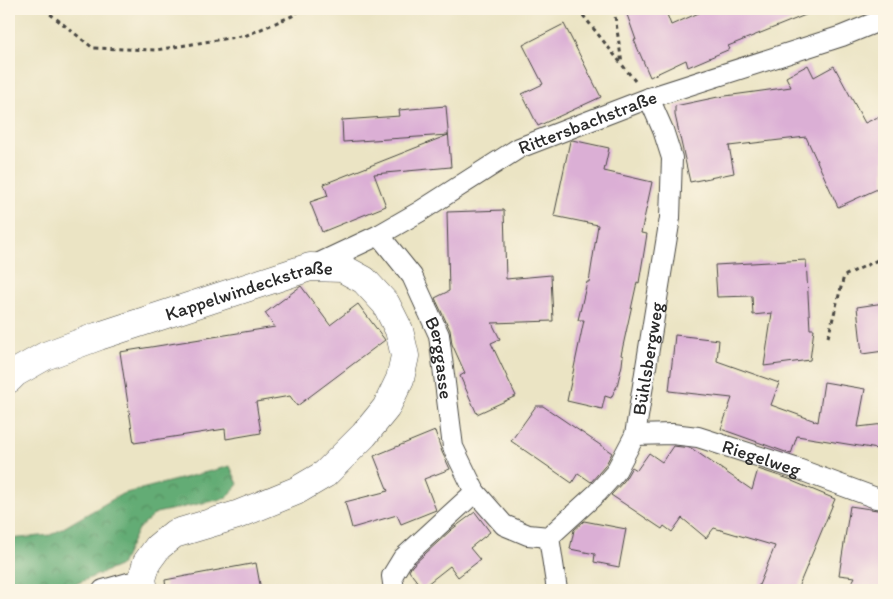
<svg xmlns="http://www.w3.org/2000/svg" width="893" height="599" font-family="Itim,sans-serif">
	<defs>
		<pattern id="forest-crowns" width="20" height="18" patternUnits="userSpaceOnUse" patternTransform="scale(1.25)"><rect width="20" height="18" fill="#64ac74"/><path d="M2 6a3 3 0 1 1 6 0M12 15a3 3 0 1 1 6 0" fill="none" stroke="#538c5f"/></pattern>
	</defs>
	<rect width="100%" height="100%" fill="#fcf5e5"/>
	<filter id="ink" filterUnits="userSpaceOnUse"><feTurbulence type="fractalNoise" baseFrequency=".02" numOctaves="2"/><feDisplacementMap in="SourceGraphic" scale="10" xChannelSelector="R" yChannelSelector="G"/><feConvolveMatrix kernelMatrix="1 2 1 2 8 2 1 2 1" color-interpolation-filters="sRGB"/></filter>
	<filter id="wash" filterUnits="userSpaceOnUse"><feTurbulence type="fractalNoise" baseFrequency=".0096" numOctaves="4" result="noise"/><feDisplacementMap in="SourceGraphic" scale="20" xChannelSelector="R" yChannelSelector="G"/><feGaussianBlur stdDeviation="1.12" result="paint"/><feColorMatrix in="noise" values="0 0 0 0 0 0 0 0 0 0 0 0 0 0 0 0 0 1.4 0 .05"/><feComposite in="paint" operator="in"/></filter>
	<g filter="url(#wash)">
		<rect width="100%" height="100%" fill="#ebe4c4"/>
		<path fill="url(#forest-crowns)" stroke="#486c50" d="M 230,466 L 238,484 L 227,498 L 156,513 L 138,529 L 121,565 L 61,590 L 9,590 L 9,539 L 51,535 L 122,494 Z"/>
		<g id="blocks">
			<g fill="#dbafd5">
				<path d="M 625,9 L 665,9 L 671,25 L 708,9 L 818,9 L 818,10 L 728,46 L 730,49 L 688,67 L 686,60 L 650,77 L 634,40 L 636,40 Z"/>
				<path d="M 564,24 L 601,97 L 538,126 L 522,94 L 543,84 L 523,45 Z"/>
				<path d="M 808,65 L 814,77 L 834,66 L 865,123 L 878,117 L 884,131 L 884,186 L 838,207 L 806,137 L 729,146 L 734,173 L 690,182 L 675,115 L 675,106 L 718,97 L 791,87 L 786,77 Z"/>
				<path d="M 446,106 L 451,167 L 374,174 L 386,206 L 322,232 L 310,202 L 328,196 L 324,184 L 448,135 L 343,142 L 342,120 L 400,116 L 399,110 Z"/>
				<path d="M 572,140 L 609,148 L 604,171 L 652,182 L 641,233 L 647,234 L 639,283 L 637,282 L 621,355 L 623,356 L 622,365 L 617,386 L 611,398 L 605,396 L 602,409 L 567,401 L 584,320 L 578,320 L 587,282 L 589,282 L 598,225 L 554,216 L 570,141 Z"/>
				<path d="M 504,210 L 506,279 L 551,275 L 553,321 L 492,323 L 500,339 L 491,343 L 516,396 L 477,414 L 460,376 L 465,373 L 452,344 L 450,330 L 435,298 L 449,291 L 447,212 Z"/>
				<path d="M 806,260 L 810,329 L 814,329 L 810,360 L 764,366 L 772,313 L 753,315 L 752,296 L 717,297 L 715,265 Z"/>
				<path d="M 301,286 L 330,325 L 358,304 L 385,340 L 297,406 L 290,396 L 256,402 L 261,433 L 226,439 L 225,429 L 134,443 L 120,352 L 275,327 L 265,313 Z"/>
				<path d="M 884,303 L 884,351 L 862,354 L 857,307 Z"/>
				<path d="M 675,335 L 719,340 L 717,361 L 779,383 L 771,405 L 818,422 L 824,382 L 865,389 L 858,427 L 884,424 L 884,450 L 797,436 L 791,454 L 721,429 L 732,398 L 669,391 Z"/>
				<path d="M 536,406 L 543,406 L 612,453 L 605,466 L 591,482 L 578,473 L 572,483 L 511,441 Z"/>
				<path d="M 435,431 L 442,452 L 450,469 L 424,479 L 436,510 L 401,524 L 397,515 L 352,528 L 345,502 L 388,491 L 374,456 Z"/>
				<path d="M 673,446 L 691,448 L 752,490 L 758,469 L 792,480 L 792,481 L 835,499 L 797,590 L 757,590 L 775,546 L 714,528 L 706,538 L 682,518 L 672,532 L 664,526 L 662,529 L 611,495 L 624,481 L 632,467 L 637,470 L 649,453 L 662,462 Z"/>
				<path d="M 850,506 L 884,511 L 884,590 L 848,590 L 855,577 L 839,575 Z"/>
				<path d="M 475,512 L 490,532 L 470,548 L 480,560 L 458,577 L 450,566 L 422,588 L 409,571 L 412,566 L 451,530 Z"/>
				<path d="M 584,521 L 626,529 L 619,567 L 594,562 L 595,554 L 570,549 L 574,530 Z"/>
				<path d="M 256,563 L 261,590 L 166,590 L 165,580 Z"/>
			</g>
		</g>
	</g>
	<g filter="url(#ink)">
		<use href="#blocks" fill-opacity="0" stroke="#484742" stroke-width="1"/>
		<g fill="none" stroke-linecap="round" stroke-linejoin="round">
			<g stroke="#484742" stroke-width="22">
				<g id="street">
					<path id="s1" d="M 379,235 L 412,276 L 439,335 L 453,447 L 475,492 L 504,525 L 528,535 L 549,537"/>
					<path id="s2" d="M 313,266 L 379,235 L 419,212 L 519,148 L 649,98 L 842,36 L 884,19"/>
					<path id="s3" d="M 635,435 L 672,434 L 698,437 L 795,468 L 876,498 L 884,499"/>
					<path d="M 103,590 L 142,579"/>
					<path d="M 394,590 L 392,576 L 403,558 L 475,492"/>
					<path id="s4" d="M 557,590 L 549,537 L 597,493 L 615,473 L 635,435 L 670,218 L 672,158 L 663,130 L 649,98"/>
				</g>
			</g>
			<g stroke="#484742" stroke-width="29">
				<g id="secondary">
					<path id="s5" d="M 9,379 L 15,373 L 45,356 L 99,336 L 310,267 L 342,268 L 364,280 L 386,304 L 399,330 L 405,356 L 400,379 L 386,408 L 364,435 L 325,474 L 296,491 L 237,515 L 174,534 L 158,547 L 147,562 L 142,579 L 144,590"/>
				</g>
			</g>
			<g stroke="#484742" stroke-width="3" stroke-dasharray="4 4" stroke-linecap="butt">
				<path d="M 44,9 L 93,48 L 156,50 L 247,35 L 292,16 L 301,9"/>
				<path d="M 578,9 L 635,81"/>
				<path d="M 614,9 L 622,64"/>
				<path d="M 828,337 L 844,276 L 884,257"/>
			</g>
			<use href="#street" stroke="#fff" stroke-width="20"/>
			<use href="#secondary" stroke="#fff" stroke-width="28"/>
		</g>
	</g>
	<g text-anchor="middle" dominant-baseline="central" stroke-width="4" stroke-linejoin="round" paint-order="stroke">
		<g font-size="19" fill="#2b2b2b" stroke="#fcf5e5">
			<text stroke="none"><textPath href="#s2" startOffset="311">Rittersbachstraße</textPath></text>
			<text stroke="none"><textPath href="#s5" startOffset="258">Kappelwindeckstraße</textPath></text>
			<text stroke="none"><textPath href="#s1" startOffset="140">Berggasse</textPath></text>
			<text stroke="none"><textPath href="#s4" startOffset="266">Bühlsbergweg</textPath></text>
			<text stroke="none"><textPath href="#s3" startOffset="130">Riegelweg</textPath></text>
		</g>
	</g>
	<rect width="893" height="599" fill="none" stroke="#fcf5e5" stroke-width="30"/>
</svg>
